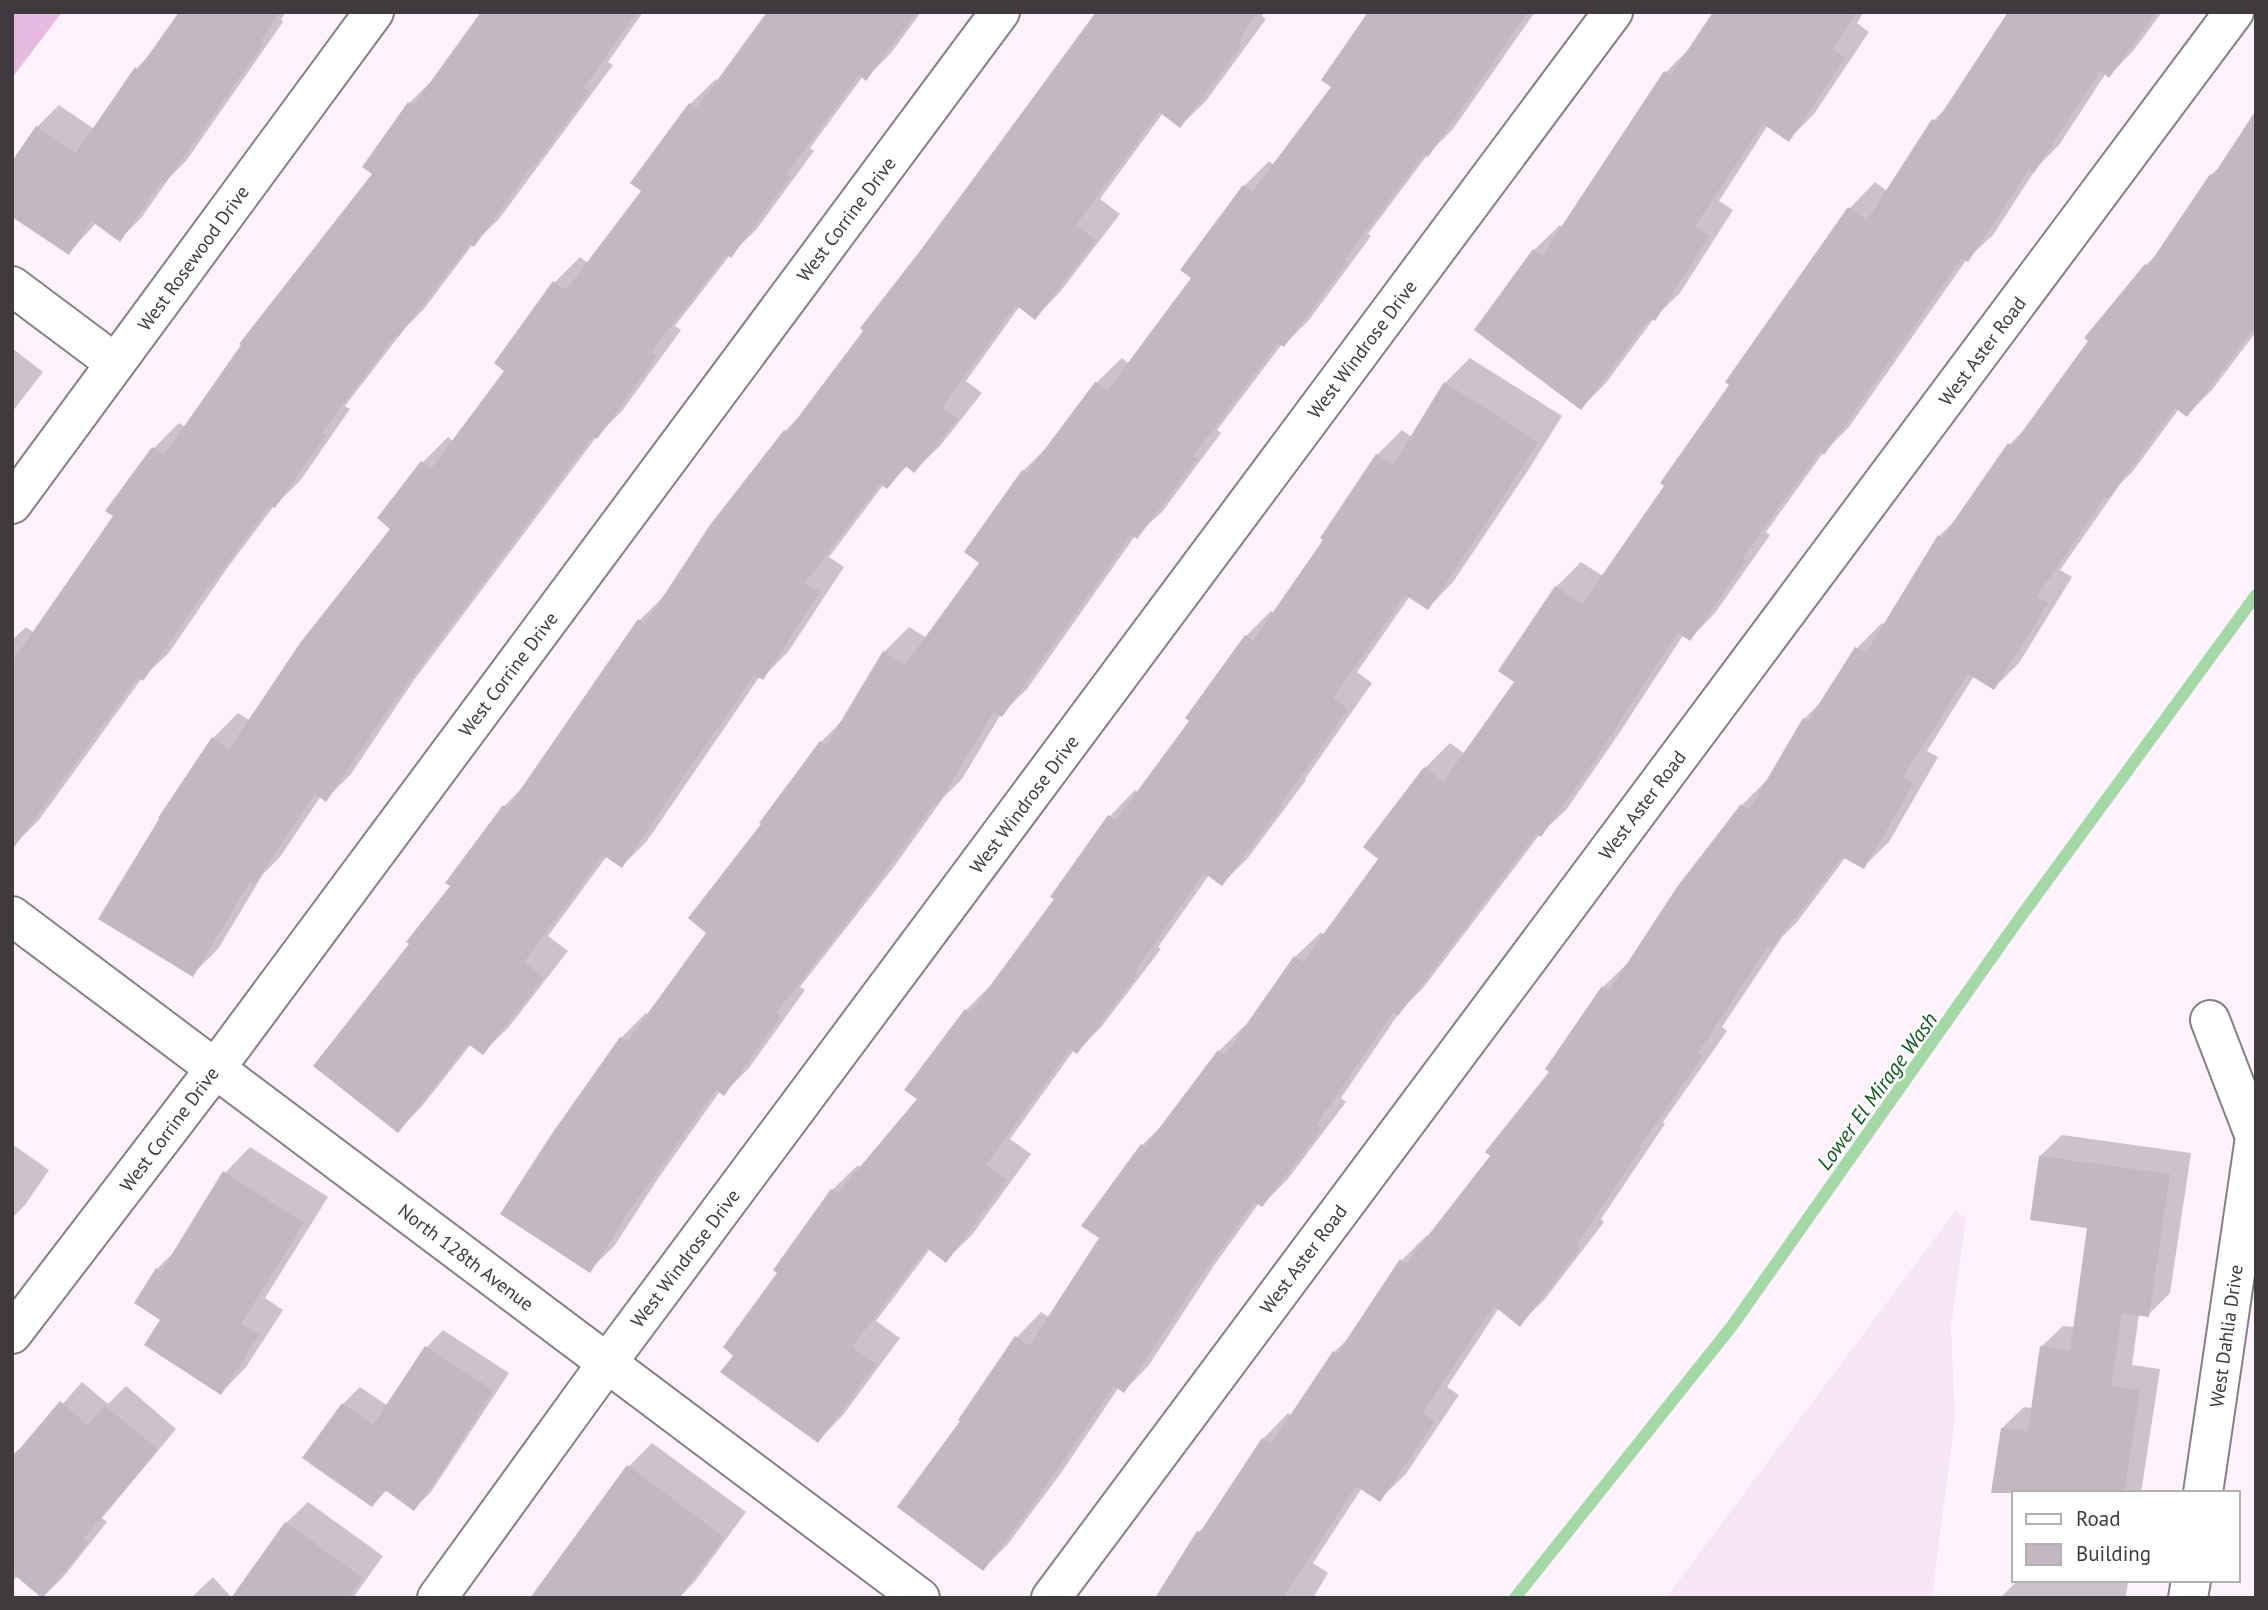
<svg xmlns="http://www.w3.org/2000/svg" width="2268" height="1610" font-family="'PT Sans',sans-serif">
	<rect width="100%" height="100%" fill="#fef3fd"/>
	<path fill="#f6e5f4" d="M 1956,1210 L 1966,1219 L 1951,1327 L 1955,1418 L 1932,1598 L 1666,1598 Z"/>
	<path fill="#e7bae2" d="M 12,12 L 62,12 L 12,78 Z"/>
	<g fill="#0003">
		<path d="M 181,12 L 286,12 L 281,20 L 283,22 L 186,161 L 169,178 L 142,217 L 120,239 L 96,223 L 69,253 L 37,127 L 59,105 L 94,129 L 136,69 L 152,52 Z"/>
		<path d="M 483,12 L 643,12 L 608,62 L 613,65 L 499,219 L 473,244 L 424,309 L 406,327 L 345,406 L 350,409 L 300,481 L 274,506 L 228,567 L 168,654 L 142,678 L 39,820 L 14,845 L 12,640 L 26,627 L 34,633 L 115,516 L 108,510 L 154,448 L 179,423 L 186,428 L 374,174 L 365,167 L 409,103 L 435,78 Z"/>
		<path d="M 770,12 L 921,12 L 891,53 L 866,78 L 863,76 L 810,148 L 814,151 L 756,230 L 730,255 L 675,326 L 681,330 L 622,411 L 597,436 L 414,680 L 351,774 L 326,799 L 321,796 L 280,857 L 263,874 L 218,949 L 193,974 L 213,738 L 238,713 L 250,721 L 392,529 L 422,463 L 448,437 L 454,442 L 506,370 L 555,282 L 580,257 L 588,263 L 644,191 L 632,183 L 690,104 L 716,79 L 719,81 Z"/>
		<path d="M 1097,12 L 1264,12 L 1262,16 L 1266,19 L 1206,101 L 1180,126 L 1163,113 L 1100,199 L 1120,214 L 1060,292 L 1035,318 L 1020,306 L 966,381 L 982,393 L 940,446 L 914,471 L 908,465 L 887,486 L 884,484 L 829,557 L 844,567 L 788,652 L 762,678 L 760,676 L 647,841 L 622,866 L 607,856 L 548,936 L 568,951 L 508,1028 L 482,1053 L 471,1044 L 423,1105 L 398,1131 L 411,944 L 453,886 L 504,806 L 527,783 L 640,620 L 665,595 L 785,431 L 807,409 Z"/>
		<path d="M 1370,12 L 1535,12 L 1453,129 L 1428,154 L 1368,234 L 1371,236 L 1309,320 L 1284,345 L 1282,344 L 1217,430 L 1221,433 L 1162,512 L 1135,536 L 1027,689 L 1001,714 L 962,779 L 943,798 L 896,864 L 800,987 L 805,990 L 749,1068 L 724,1093 L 720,1091 L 657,1180 L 615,1245 L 590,1270 L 621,1038 L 646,1013 L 649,1015 L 708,932 L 763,823 L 821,742 L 844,719 L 884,652 L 909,627 L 927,638 L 981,562 L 1023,471 L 1048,446 L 1096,383 L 1122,358 L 1129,364 L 1193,278 L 1244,186 L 1269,161 L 1274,165 L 1333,87 Z"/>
		<path d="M 1715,12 L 1864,12 L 1857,23 L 1869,32 L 1814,114 L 1789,139 L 1768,125 L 1719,201 L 1733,210 L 1680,293 L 1654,318 L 1606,383 L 1581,408 L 1534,250 L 1560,225 L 1563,228 L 1666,72 L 1691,47 Z"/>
		<path d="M 2010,12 L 2162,12 L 2134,50 L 2109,76 L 2106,73 L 2059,145 L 2037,167 L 1993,235 L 1967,259 L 1849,427 L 1823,453 L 1766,532 L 1770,535 L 1715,613 L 1690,639 L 1684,634 L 1616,738 L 1566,810 L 1540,834 L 1423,988 L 1402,1009 L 1341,1098 L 1346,1102 L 1287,1180 L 1262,1205 L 1259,1203 L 1215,1264 L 1149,1365 L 1124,1391 L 1119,1387 L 1061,1473 L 1008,1544 L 983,1569 L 963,1421 L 1016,1338 L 1041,1312 L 1050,1318 L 1101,1238 L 1142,1145 L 1168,1120 L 1219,1051 L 1245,1025 L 1247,1027 L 1295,957 L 1321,932 L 1325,935 L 1381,859 L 1425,768 L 1450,743 L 1465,754 L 1517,681 L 1556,587 L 1581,562 L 1603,576 L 1666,485 L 1791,290 L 1850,208 L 1875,182 L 1887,191 L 1934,120 L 1950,104 Z"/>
		<path d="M 2256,113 L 2256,332 L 2212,390 L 2187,415 L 2179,409 L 2133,471 L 2121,483 L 2060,570 L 2072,577 L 2019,663 L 1994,688 L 1974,676 L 1927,751 L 1938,757 L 1889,842 L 1863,867 L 1846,857 L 1797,922 L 1782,937 L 1722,1027 L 1727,1031 L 1663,1122 L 1665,1124 L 1601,1219 L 1604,1222 L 1545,1299 L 1519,1324 L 1499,1308 L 1447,1387 L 1459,1395 L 1405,1475 L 1379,1500 L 1362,1488 L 1313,1563 L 1328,1573 L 1313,1598 L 1157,1598 L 1199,1532 L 1209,1522 L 1263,1439 L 1288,1413 L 1292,1416 L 1334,1352 L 1351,1336 L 1401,1261 L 1427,1235 L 1429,1237 L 1493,1156 L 1552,1072 L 1603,987 L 1629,962 L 1742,805 L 1767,780 L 1804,719 L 1824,699 L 1857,648 L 1882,623 L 1885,625 L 1939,536 L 1957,519 L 2010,444 L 2031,423 L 2146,265 L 2161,250 L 2211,175 L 2223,164 Z"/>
		<path d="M 12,348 L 43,372 L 12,412 Z"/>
		<path d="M 1470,358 L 1562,416 L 1529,469 L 1453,582 L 1428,608 L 1410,596 L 1357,672 L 1372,683 L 1305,779 L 1306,780 L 1247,859 L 1222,884 L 1209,875 L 1158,947 L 1161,949 L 1102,1026 L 1077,1052 L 1074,1050 L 1010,1139 L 1031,1154 L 972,1235 L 946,1260 L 930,1249 L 876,1321 L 900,1338 L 843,1415 L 818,1441 L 736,1356 L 779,1273 L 832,1190 L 858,1165 L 862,1168 L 920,1099 L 966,1010 L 991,985 L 1056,898 L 1053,896 L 1110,816 L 1135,790 L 1138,793 L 1192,721 L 1246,636 L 1271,611 L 1275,613 L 1326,540 L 1377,455 L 1402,430 L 1412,437 L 1445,383 Z"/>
		<path d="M 2062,1135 L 2191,1153 L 2170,1293 L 2148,1315 L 2139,1314 L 2132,1365 L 2160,1369 L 2141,1493 L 2014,1493 L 1993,1490 L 2002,1428 L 2024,1407 L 2033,1408 L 2041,1347 L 2063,1326 L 2075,1327 L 2089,1226 L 2040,1156 Z"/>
		<path d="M 12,1144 L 49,1170 L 25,1205 L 12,1218 Z"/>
		<path d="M 250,1147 L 328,1197 L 265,1298 L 283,1310 L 246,1367 L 221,1393 L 163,1319 L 157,1269 L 177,1249 L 225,1173 Z"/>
		<path d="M 443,1330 L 509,1373 L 431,1492 L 414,1509 L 387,1490 L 372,1505 L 305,1457 L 343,1404 L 360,1387 L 388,1406 L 427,1347 Z"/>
		<path d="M 82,1382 L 108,1404 L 126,1386 L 176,1429 L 102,1518 L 107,1522 L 64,1576 L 44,1596 L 18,1576 L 12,1582 L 12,1455 L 18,1450 L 20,1452 Z"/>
		<path d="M 652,1443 L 746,1512 L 696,1580 L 679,1598 L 629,1466 Z"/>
		<path d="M 308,1502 L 383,1556 L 353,1598 L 233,1598 L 286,1523 Z"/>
		<path d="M 213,1577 L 232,1598 L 191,1598 Z"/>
		<path d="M 2018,1580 L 2038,1581 L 2128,1580 L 2126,1598 L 2000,1598 Z"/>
	</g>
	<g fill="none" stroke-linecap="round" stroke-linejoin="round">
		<path stroke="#a5d8a7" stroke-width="12" d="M 1515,1598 L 1732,1326 L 2019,919 L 2256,595"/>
	</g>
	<g fill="#c3b8c2">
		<path d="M 179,12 L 280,12 L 260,42 L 263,44 L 164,185 L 161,182 L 120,242 L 91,221 L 69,255 L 12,217 L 12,161 L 36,126 L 76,153 L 135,67 L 138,70 Z"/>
		<path d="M 481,12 L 637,12 L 584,88 L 589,91 L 535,165 L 533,164 L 474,247 L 470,244 L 398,337 L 396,335 L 322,432 L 326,435 L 275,508 L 270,505 L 209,588 L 208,587 L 143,681 L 138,677 L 12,850 L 12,662 L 113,516 L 105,511 L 152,447 L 164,455 L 241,345 L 239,344 L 372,174 L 362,167 L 408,102 L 413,106 Z"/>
		<path d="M 767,12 L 916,12 L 866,81 L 859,75 L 787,174 L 790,177 L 731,258 L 727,254 L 651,352 L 657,356 L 597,439 L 593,436 L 389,708 L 326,802 L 315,794 L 254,885 L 250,881 L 193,977 L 98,919 L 159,819 L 158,818 L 212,737 L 229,749 L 300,643 L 390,529 L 377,518 L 421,461 L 431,469 L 504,371 L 494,363 L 553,281 L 566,290 L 641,191 L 630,183 L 689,103 L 697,108 Z"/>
		<path d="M 1096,12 L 1258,12 L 1238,42 L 1242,45 L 1180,128 L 1159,112 L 1076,225 L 1096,240 L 1035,320 L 1016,305 L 942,407 L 958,419 L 914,473 L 906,466 L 887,489 L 880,484 L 805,583 L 820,592 L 763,680 L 755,675 L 677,786 L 622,868 L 603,855 L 524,962 L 544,977 L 483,1055 L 468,1044 L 398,1133 L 313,1066 L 409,944 L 406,942 L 450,886 L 445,883 L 503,805 L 507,809 L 638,619 L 645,624 L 710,525 L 784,430 L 787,432 L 863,331 L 860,328 L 920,251 Z"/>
		<path d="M 1368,12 L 1528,12 L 1428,157 L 1424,154 L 1344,260 L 1347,262 L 1284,347 L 1278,343 L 1193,456 L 1197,459 L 1137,539 L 1131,535 L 1002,717 L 994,712 L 937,806 L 934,804 L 871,891 L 776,1013 L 781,1016 L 724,1096 L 716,1090 L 632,1207 L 590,1273 L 500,1214 L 551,1135 L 620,1037 L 627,1042 L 706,933 L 688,918 L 761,824 L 759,823 L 820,741 L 826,746 L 883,651 L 905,665 L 979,563 L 964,552 L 1022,470 L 1027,473 L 1095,382 L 1107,391 L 1191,278 L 1180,270 L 1243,185 L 1252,192 L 1331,87 L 1321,80 Z"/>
		<path d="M 1713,12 L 1857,12 L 1833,49 L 1845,58 L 1789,142 L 1763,124 L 1695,226 L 1709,236 L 1655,321 L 1650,318 L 1581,410 L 1474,330 L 1533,249 L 1542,256 L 1664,71 L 1671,75 Z"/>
		<path d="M 2008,12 L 2156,12 L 2109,78 L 2100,71 L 2034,173 L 2029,169 L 1968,262 L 1962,258 L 1824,455 L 1820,451 L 1742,558 L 1746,561 L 1690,641 L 1678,633 L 1591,766 L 1541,837 L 1536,834 L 1398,1016 L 1393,1013 L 1317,1124 L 1322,1128 L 1262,1207 L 1255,1202 L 1190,1292 L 1124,1393 L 1114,1386 L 1036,1501 L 983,1571 L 897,1507 L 960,1421 L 958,1420 L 1015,1336 L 1029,1346 L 1099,1238 L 1081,1226 L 1141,1144 L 1145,1147 L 1218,1050 L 1225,1055 L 1294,956 L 1303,962 L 1378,859 L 1363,847 L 1424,767 L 1443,782 L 1514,682 L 1498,671 L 1555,586 L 1582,604 L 1664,486 L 1660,483 L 1729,385 L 1725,382 L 1848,207 L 1867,220 L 1932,119 L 1936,122 Z"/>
		<path d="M 2256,110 L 2256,326 L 2187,417 L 2175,408 L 2108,499 L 2105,497 L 2037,596 L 2048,603 L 1994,690 L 1968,674 L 1903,777 L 1914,783 L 1864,869 L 1842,857 L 1771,949 L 1768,947 L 1698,1053 L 1703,1056 L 1639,1148 L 1641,1149 L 1577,1245 L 1580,1248 L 1520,1327 L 1494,1306 L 1423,1413 L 1435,1421 L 1380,1502 L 1356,1486 L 1283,1598 L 1155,1598 L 1197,1531 L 1200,1532 L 1262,1438 L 1271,1444 L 1333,1351 L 1337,1354 L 1400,1259 L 1406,1264 L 1490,1156 L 1485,1152 L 1549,1072 L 1545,1069 L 1602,986 L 1609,991 L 1677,887 L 1741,804 L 1749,810 L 1803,718 L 1808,721 L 1855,647 L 1866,653 L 1938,535 L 1942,538 L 2008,443 L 2012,446 L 2088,341 L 2084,338 L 2145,264 L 2148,266 L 2210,174 L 2213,176 Z"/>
		<path d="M 1444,382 L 1538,442 L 1504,496 L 1428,610 L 1405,595 L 1333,698 L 1348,709 L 1281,805 L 1282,806 L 1222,886 L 1204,873 L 1134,973 L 1137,975 L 1077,1054 L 1070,1049 L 986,1165 L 1007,1180 L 946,1263 L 927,1248 L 852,1347 L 876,1364 L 818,1443 L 720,1372 L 733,1356 L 723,1347 L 777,1273 L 773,1270 L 831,1189 L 838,1193 L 917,1099 L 904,1090 L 965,1009 L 970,1013 L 1054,899 L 1050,897 L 1108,815 L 1116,820 L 1189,721 L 1185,718 L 1245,635 L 1253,641 L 1323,540 L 1320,538 L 1376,454 L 1393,465 Z"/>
		<path d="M 2039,1156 L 2170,1174 L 2149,1317 L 2122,1313 L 2111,1386 L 2140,1390 L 2124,1493 L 1991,1493 L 2001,1428 L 2028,1431 L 2040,1346 L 2070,1351 L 2087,1228 L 2030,1220 Z"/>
		<path d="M 223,1171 L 304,1223 L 241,1324 L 259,1335 L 221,1395 L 144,1345 L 160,1320 L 134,1303 L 156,1268 L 161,1272 Z"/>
		<path d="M 425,1346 L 493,1390 L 441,1473 L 414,1511 L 385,1490 L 372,1507 L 302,1458 L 342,1403 L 373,1425 Z"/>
		<path d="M 60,1401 L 88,1425 L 105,1405 L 158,1450 L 83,1539 L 88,1543 L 42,1598 L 12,1573 L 12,1458 Z"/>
		<path d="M 627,1465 L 724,1537 L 679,1598 L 530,1598 Z"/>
		<path d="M 285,1522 L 363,1578 L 349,1598 L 231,1598 Z"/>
	</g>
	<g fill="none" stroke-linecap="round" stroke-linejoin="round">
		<g stroke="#887e86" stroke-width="42">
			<g id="minor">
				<path d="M 12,286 L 115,363"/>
				<path d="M 12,504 L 374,12"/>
				<path d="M 12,916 L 920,1598"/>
				<path d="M 12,1334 L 215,1069 L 1000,12"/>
				<path d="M 2203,1493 L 2255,1137 L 2210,1020"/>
				<path d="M 437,1598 L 607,1363 L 1613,12"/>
				<path d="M 1051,1598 L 2234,12"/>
				<path d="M 2188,1598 L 2191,1580"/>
			</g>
		</g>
		<use href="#minor" stroke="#fff" stroke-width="38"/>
	</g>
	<g text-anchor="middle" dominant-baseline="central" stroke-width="5" stroke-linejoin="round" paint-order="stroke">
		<g font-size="19" fill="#3f3a3e" stroke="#fff">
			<text transform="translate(846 219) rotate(-53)">West Corrine Drive</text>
			<text transform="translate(193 258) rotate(-54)">West Rosewood Drive</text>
			<text transform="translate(1362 349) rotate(-53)">West Windrose Drive</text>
			<text transform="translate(1982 351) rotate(-53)">West Aster Road</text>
			<text transform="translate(508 674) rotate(-53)">West Corrine Drive</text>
			<text transform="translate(1024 804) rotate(-53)">West Windrose Drive</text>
			<text transform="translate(1642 805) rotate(-53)">West Aster Road</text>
			<text transform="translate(169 1129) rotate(-53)">West Corrine Drive</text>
			<text transform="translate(466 1257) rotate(37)">North 128th Avenue</text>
			<text transform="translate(685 1258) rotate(-53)">West Windrose Drive</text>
			<text transform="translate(1303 1259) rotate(-53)">West Aster Road</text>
			<text transform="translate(2226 1336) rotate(-82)">West Dahlia Drive</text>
		</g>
		<g font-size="21" font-style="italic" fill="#0d581c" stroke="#fff">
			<text transform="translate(1877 1091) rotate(-54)">Lower El Mirage Wash</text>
		</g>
	</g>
	<rect width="2268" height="1610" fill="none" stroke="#3f3a3e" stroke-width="28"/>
	<rect x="2012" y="1491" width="228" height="91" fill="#ffffff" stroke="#b2b0b2" stroke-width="2"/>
	<rect x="2026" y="1514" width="35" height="10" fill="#ffffff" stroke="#b2b0b2" stroke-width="2"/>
	<text x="2076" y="1526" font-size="21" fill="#3f3a3e">Road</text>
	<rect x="2026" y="1544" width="35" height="21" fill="#c3b8c2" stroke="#b2b0b2" stroke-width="2"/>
	<text x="2076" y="1561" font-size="21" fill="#3f3a3e">Building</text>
</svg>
